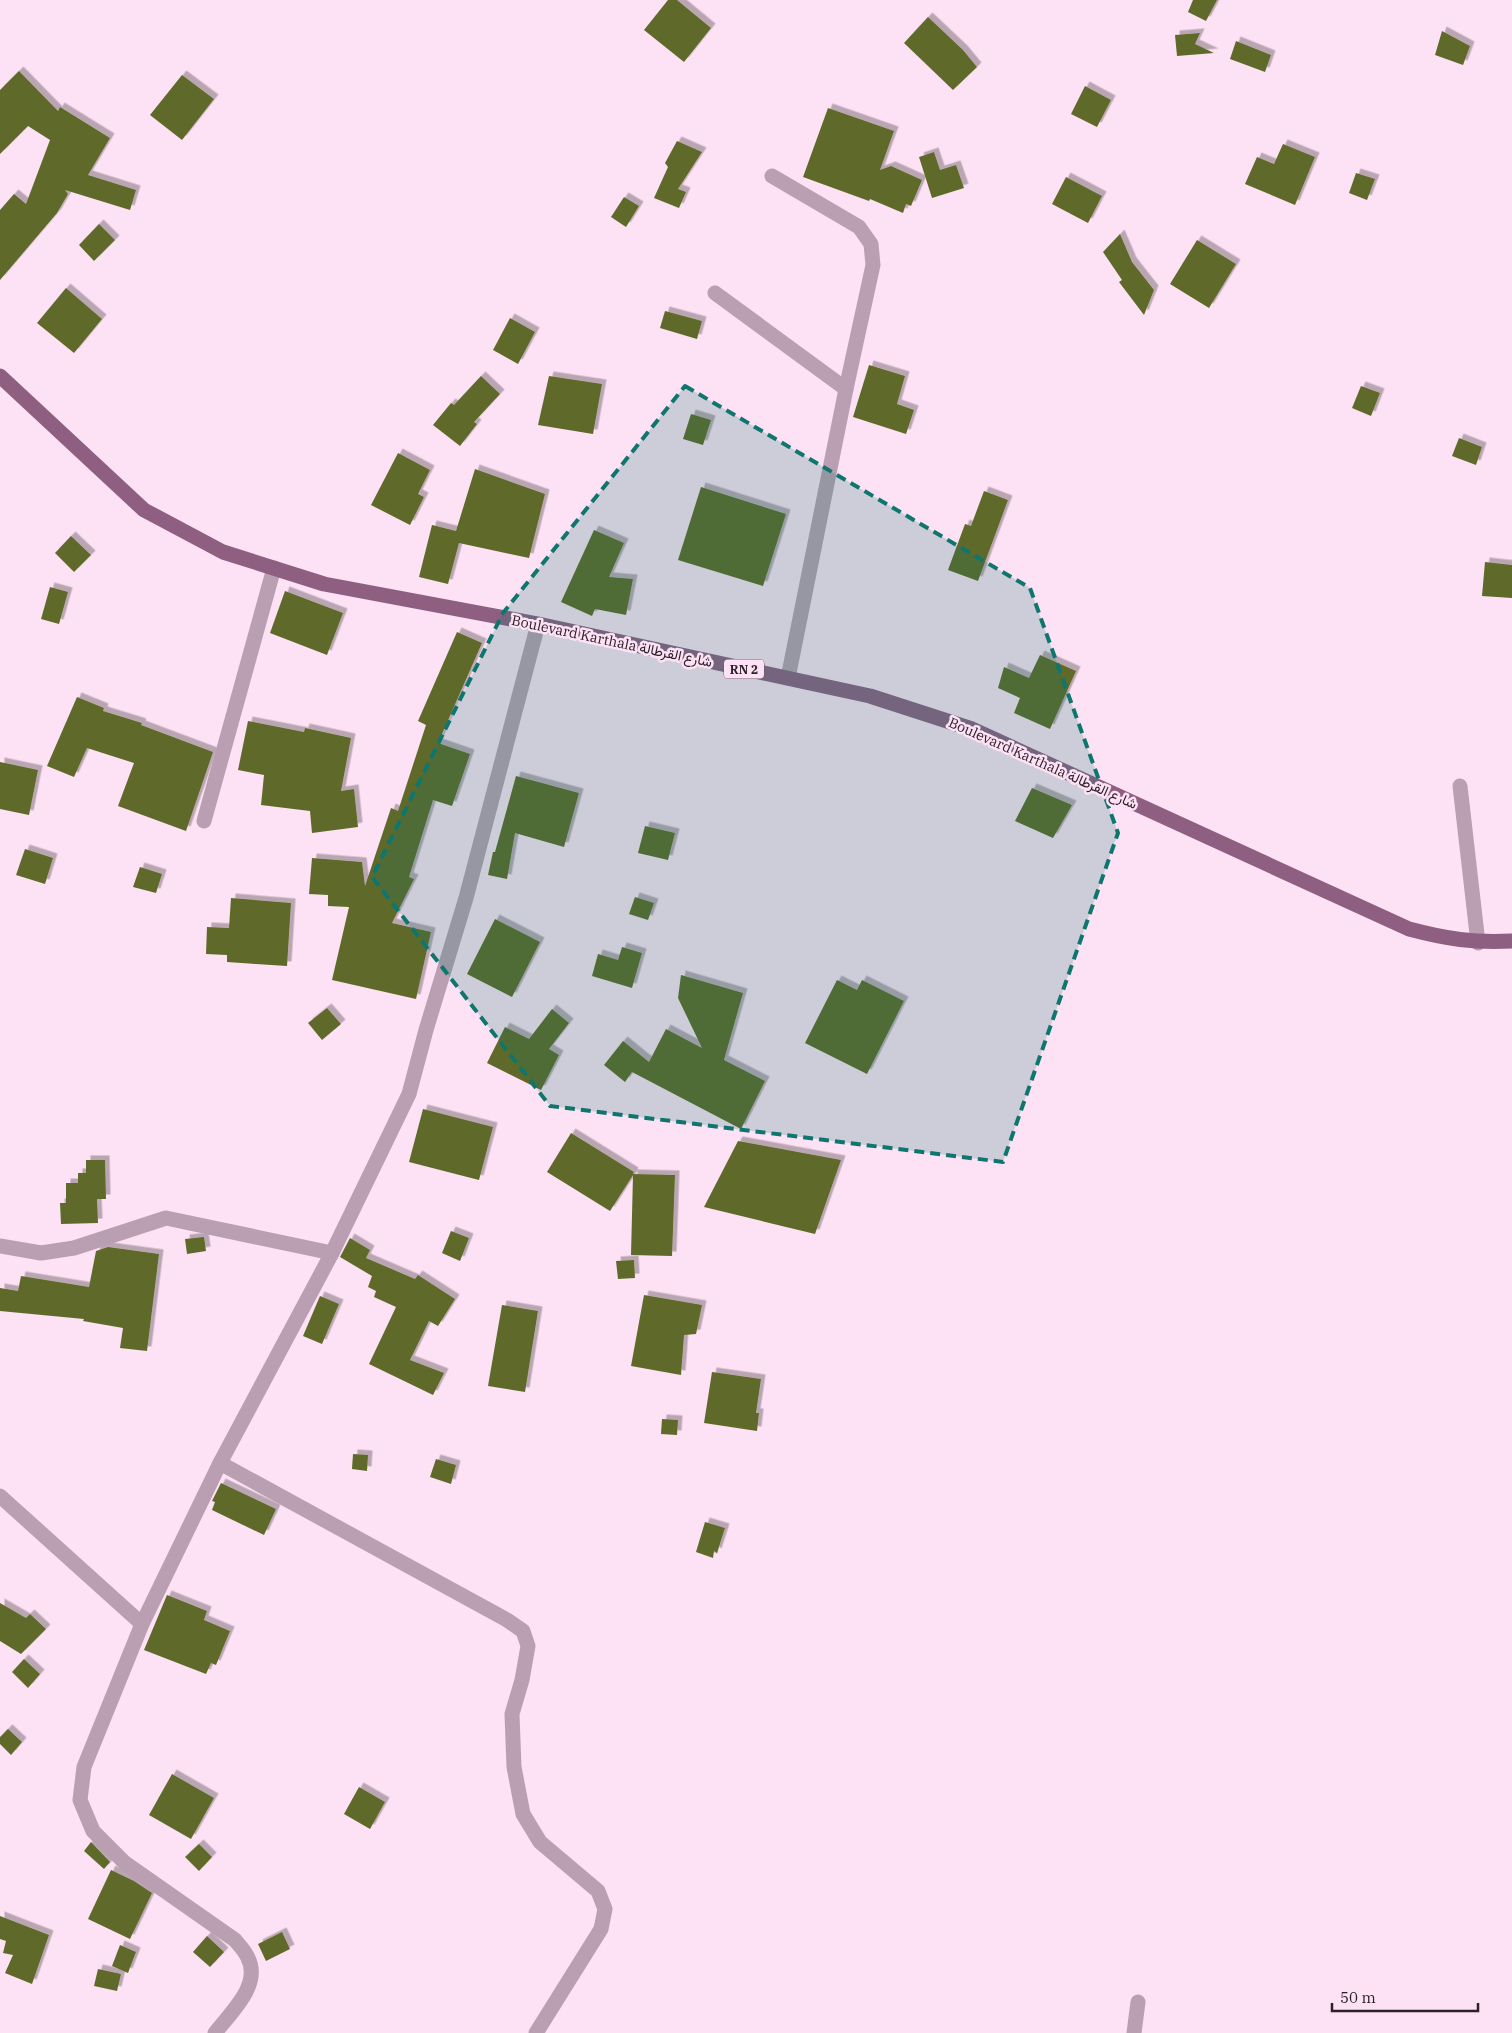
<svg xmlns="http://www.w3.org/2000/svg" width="1512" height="2033" font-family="'IBM Plex Serif',Vazirmatn,serif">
	<defs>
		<filter id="shadow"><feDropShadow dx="4.5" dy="-4.5" stdDeviation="0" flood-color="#0004"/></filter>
	</defs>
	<rect width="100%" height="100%" fill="#fde1f4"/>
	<g fill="#5e6b29" filter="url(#shadow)">
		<path d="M 668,0 L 677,0 L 711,28 L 684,62 L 644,30 Z"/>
		<path d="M 1193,0 L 1217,0 L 1206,21 L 1188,12 Z"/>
		<path d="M 928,17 L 963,50 L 977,67 L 953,90 L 904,43 Z"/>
		<path d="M 1442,31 L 1470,46 L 1463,65 L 1435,55 Z"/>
		<path d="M 1200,33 L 1195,44 L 1214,53 L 1177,56 L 1175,35 Z"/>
		<path d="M 1236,41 L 1271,55 L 1265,72 L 1230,59 Z"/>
		<path d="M 19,71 L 58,111 L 60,107 L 110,138 L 88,175 L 136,190 L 130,210 L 65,190 L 68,194 L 57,213 L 0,280 L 0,210 L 14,194 L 26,204 L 50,140 L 28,126 L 0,154 L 0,90 Z"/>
		<path d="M 182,75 L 214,99 L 182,140 L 150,115 Z"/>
		<path d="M 1085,86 L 1111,100 L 1097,127 L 1071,114 Z"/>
		<path d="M 828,108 L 894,131 L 880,170 L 891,166 L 922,180 L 911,206 L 906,204 L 903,213 L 870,199 L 869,201 L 803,177 Z"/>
		<path d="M 677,141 L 702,152 L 678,189 L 686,192 L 679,208 L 654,198 L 668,167 L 665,163 Z"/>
		<path d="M 1283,144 L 1315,157 L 1295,205 L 1245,184 L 1257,157 L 1274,164 Z"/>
		<path d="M 934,152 L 940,170 L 956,165 L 964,188 L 932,198 L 919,157 Z"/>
		<path d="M 1356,173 L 1375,179 L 1367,200 L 1349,193 Z"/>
		<path d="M 1066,177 L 1102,196 L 1088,223 L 1052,204 Z"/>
		<path d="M 624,197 L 639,206 L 626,227 L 611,217 Z"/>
		<path d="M 99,224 L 115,240 L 94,261 L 79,245 Z"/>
		<path d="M 1120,234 L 1132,262 L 1154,290 L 1144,315 L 1119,282 L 1122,280 L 1103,252 Z"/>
		<path d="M 1197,240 L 1236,264 L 1209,308 L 1170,284 Z"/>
		<path d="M 66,288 L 102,319 L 74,353 L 37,323 Z"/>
		<path d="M 665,311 L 702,321 L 697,339 L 660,328 Z"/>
		<path d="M 510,318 L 535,332 L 518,364 L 493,350 Z"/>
		<path d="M 869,365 L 905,376 L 897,404 L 914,410 L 906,434 L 853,417 Z"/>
		<path d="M 481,376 L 500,394 L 474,422 L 477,424 L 460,446 L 433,425 L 451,403 L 454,405 Z"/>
		<path d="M 549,376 L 602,384 L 593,434 L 538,425 Z"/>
		<path d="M 1361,386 L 1380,393 L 1371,416 L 1352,408 Z"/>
		<path d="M 691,414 L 711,420 L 703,445 L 683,439 Z"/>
		<path d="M 1459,438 L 1482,447 L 1476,465 L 1452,456 Z"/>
		<path d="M 398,453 L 430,470 L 418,494 L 424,497 L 410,525 L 371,505 Z"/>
		<path d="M 475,469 L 545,494 L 529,558 L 459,543 L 448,584 L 419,577 L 432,525 L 456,531 Z"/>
		<path d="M 701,487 L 786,514 L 763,586 L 678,560 Z"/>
		<path d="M 984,491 L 1008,500 L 978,581 L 948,570 L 965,524 L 971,526 Z"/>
		<path d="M 594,530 L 624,543 L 609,577 L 633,579 L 626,615 L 595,609 L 592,616 L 561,602 Z"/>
		<path d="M 71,536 L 91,555 L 74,572 L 55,553 Z"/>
		<path d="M 1485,562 L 1512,565 L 1512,598 L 1482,596 Z"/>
		<path d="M 50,587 L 68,592 L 59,624 L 41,619 Z"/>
		<path d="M 285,591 L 343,613 L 327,655 L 270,633 Z"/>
		<path d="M 457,632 L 482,643 L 438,743 L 470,754 L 452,806 L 433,800 L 409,877 L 414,879 L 392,923 L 431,932 L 416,999 L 332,980 L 349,907 L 328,906 L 328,895 L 309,894 L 312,858 L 362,862 L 365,886 L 391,808 L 398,811 L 426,725 L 418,721 Z"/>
		<path d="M 1040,655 L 1076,671 L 1050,729 L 1014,713 L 1020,698 L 998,688 L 1004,667 L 1029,678 Z"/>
		<path d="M 77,697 L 104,708 L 103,711 L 142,723 L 141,725 L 213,752 L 186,831 L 118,806 L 134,763 L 87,748 L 74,777 L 47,766 Z"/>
		<path d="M 248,721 L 304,732 L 305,728 L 351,738 L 341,791 L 354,789 L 358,827 L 312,833 L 310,811 L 261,805 L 264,775 L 238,770 Z"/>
		<path d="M 0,762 L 38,770 L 29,815 L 0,809 Z"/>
		<path d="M 516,776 L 579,793 L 564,847 L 515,833 L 507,879 L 488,875 L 493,852 L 495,852 Z"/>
		<path d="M 1032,788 L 1072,805 L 1053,838 L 1015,821 Z"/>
		<path d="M 645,826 L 675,833 L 668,860 L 638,853 Z"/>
		<path d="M 25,849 L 53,858 L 45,884 L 16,875 Z"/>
		<path d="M 140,867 L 162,874 L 156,893 L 133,887 Z"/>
		<path d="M 635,897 L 654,903 L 648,920 L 629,914 Z"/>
		<path d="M 231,898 L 291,903 L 287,966 L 227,962 L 227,955 L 206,954 L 207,927 L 229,928 Z"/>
		<path d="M 495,919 L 540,942 L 512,997 L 467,974 Z"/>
		<path d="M 622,947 L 642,953 L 632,988 L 592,976 L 598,954 L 618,960 Z"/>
		<path d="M 681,975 L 743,993 L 724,1060 L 765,1081 L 741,1129 L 632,1072 L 625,1082 L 604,1065 L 623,1041 L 649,1062 L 666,1029 L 702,1048 L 678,998 Z"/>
		<path d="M 837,980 L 857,990 L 862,980 L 904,1001 L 867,1074 L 805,1043 Z"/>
		<path d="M 327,1008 L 341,1024 L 322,1040 L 308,1023 Z"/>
		<path d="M 552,1009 L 569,1023 L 549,1049 L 559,1055 L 541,1090 L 487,1063 L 505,1027 L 529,1039 Z"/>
		<path d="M 423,1109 L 493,1127 L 479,1180 L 409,1162 Z"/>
		<path d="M 571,1133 L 634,1172 L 633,1174 L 675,1175 L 672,1256 L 631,1255 L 633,1175 L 610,1211 L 547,1172 Z"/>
		<path d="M 738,1141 L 841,1160 L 815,1234 L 704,1207 Z"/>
		<path d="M 86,1160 L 105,1160 L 106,1199 L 97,1199 L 98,1223 L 61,1224 L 60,1203 L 66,1203 L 66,1183 L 78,1183 L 78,1173 L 86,1173 Z"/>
		<path d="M 451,1231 L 469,1238 L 460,1261 L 442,1253 Z"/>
		<path d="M 204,1237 L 206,1251 L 187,1254 L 185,1239 Z"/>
		<path d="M 350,1238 L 370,1250 L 366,1258 L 415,1279 L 418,1275 L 455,1299 L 438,1326 L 429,1321 L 410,1360 L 444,1373 L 433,1395 L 369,1364 L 396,1307 L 374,1297 L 376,1291 L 368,1287 L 372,1276 L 340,1257 Z"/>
		<path d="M 108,1247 L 159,1254 L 147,1351 L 120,1348 L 123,1328 L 83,1321 L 84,1319 L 0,1311 L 0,1288 L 18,1291 L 21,1276 L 89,1287 L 96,1251 Z"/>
		<path d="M 634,1260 L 635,1278 L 618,1279 L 616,1261 Z"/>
		<path d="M 644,1295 L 702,1305 L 696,1334 L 684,1335 L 681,1375 L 631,1366 Z"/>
		<path d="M 320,1296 L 339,1304 L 322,1344 L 303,1336 Z"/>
		<path d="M 502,1305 L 538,1311 L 525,1392 L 488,1386 Z"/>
		<path d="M 712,1372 L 761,1379 L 756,1413 L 759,1413 L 757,1431 L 704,1423 Z"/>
		<path d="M 662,1419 L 678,1420 L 677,1435 L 661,1434 Z"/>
		<path d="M 353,1454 L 368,1455 L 367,1471 L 352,1469 Z"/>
		<path d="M 436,1459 L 456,1465 L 451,1484 L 430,1477 Z"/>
		<path d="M 221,1483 L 276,1509 L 264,1535 L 212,1510 L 215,1502 L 212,1501 Z"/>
		<path d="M 705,1522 L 725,1528 L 717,1553 L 714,1551 L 713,1558 L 696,1552 Z"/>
		<path d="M 167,1595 L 207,1611 L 204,1620 L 230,1631 L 216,1665 L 211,1663 L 206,1674 L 144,1650 Z"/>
		<path d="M 0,1603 L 26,1618 L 30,1614 L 46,1629 L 21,1654 L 0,1641 Z"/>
		<path d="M 24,1659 L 40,1674 L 28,1688 L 12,1672 Z"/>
		<path d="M 8,1729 L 22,1742 L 11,1755 L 0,1744 L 0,1737 Z"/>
		<path d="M 172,1774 L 214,1798 L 191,1839 L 149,1815 Z"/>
		<path d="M 359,1787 L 385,1802 L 370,1829 L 344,1814 Z"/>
		<path d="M 91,1842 L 110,1862 L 104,1869 L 84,1851 Z"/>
		<path d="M 199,1844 L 212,1857 L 199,1871 L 185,1857 Z"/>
		<path d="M 111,1870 L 134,1881 L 152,1893 L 130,1939 L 88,1919 Z"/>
		<path d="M 0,1916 L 49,1935 L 32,1984 L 5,1973 L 13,1955 L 3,1953 L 6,1941 L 0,1939 Z"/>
		<path d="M 282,1932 L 290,1949 L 266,1961 L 258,1944 Z"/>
		<path d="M 207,1936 L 224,1952 L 210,1967 L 193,1952 Z"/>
		<path d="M 120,1945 L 136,1952 L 128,1973 L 112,1966 Z"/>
		<path d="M 98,1969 L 121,1974 L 117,1991 L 94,1986 Z"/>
	</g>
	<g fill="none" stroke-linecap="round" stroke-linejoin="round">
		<g stroke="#ba9fb2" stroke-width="15">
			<path d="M 772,176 L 859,227 L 871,244 L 873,265 L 846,389 L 788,678"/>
			<path d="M 715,293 L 846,389"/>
			<path d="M 1460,786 L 1478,943"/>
			<path d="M 204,821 L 274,568"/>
			<path d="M 0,1246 L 41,1253 L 74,1248 L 166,1218 L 332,1253"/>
			<path d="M 220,1463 L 507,1620 L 523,1631 L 528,1646 L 522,1680 L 512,1714 L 514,1767 L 523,1814 L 540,1842 L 598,1891 L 605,1909 L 601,1929 L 536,2033"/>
			<path d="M 0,1496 L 142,1624"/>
			<path d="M 215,2033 C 231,2012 263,1984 247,1956 C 244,1950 239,1945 235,1940 L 125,1863 L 93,1831 L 80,1800 L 84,1767 L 142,1624 L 220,1463 L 332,1253 L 409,1094 L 426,1030 L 466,898 L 538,624"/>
			<path d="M 1134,2033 L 1138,2002"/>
		</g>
		<path stroke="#8f5f82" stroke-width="15" d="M 0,376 L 144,510 L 223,552 L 324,584 L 538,624 L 870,696 L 972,729 L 1409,929 C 1447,939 1473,943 1512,941"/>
	</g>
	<path fill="#0f766e" fill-opacity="0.2" stroke="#0f766e" stroke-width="4" stroke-dasharray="10 6" stroke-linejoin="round" d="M 685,386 L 1030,588 L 1118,833 L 1003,1162 L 550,1106 L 372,877 L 503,613 Z"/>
	<g text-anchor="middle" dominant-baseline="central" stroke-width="5" stroke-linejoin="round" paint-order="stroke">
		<rect fill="#fde1f4" stroke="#6b5b66" stroke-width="1" x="724" y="659.5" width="40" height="19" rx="4"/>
		<g font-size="12" font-weight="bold" fill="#2c2129">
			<text x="744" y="669">RN 2</text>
		</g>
		<g font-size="14" fill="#2c2129" stroke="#fde1f4">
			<text transform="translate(612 641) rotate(12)">Boulevard Karthala شارع القرطالة</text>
			<text transform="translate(1043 763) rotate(24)">Boulevard Karthala شارع القرطالة</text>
		</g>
	</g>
	<path d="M1332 2003v8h146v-8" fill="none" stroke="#2c2129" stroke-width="2.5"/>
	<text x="1340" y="2003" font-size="15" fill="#2c2129" stroke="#fde1f4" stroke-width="4" paint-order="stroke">50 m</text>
</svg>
